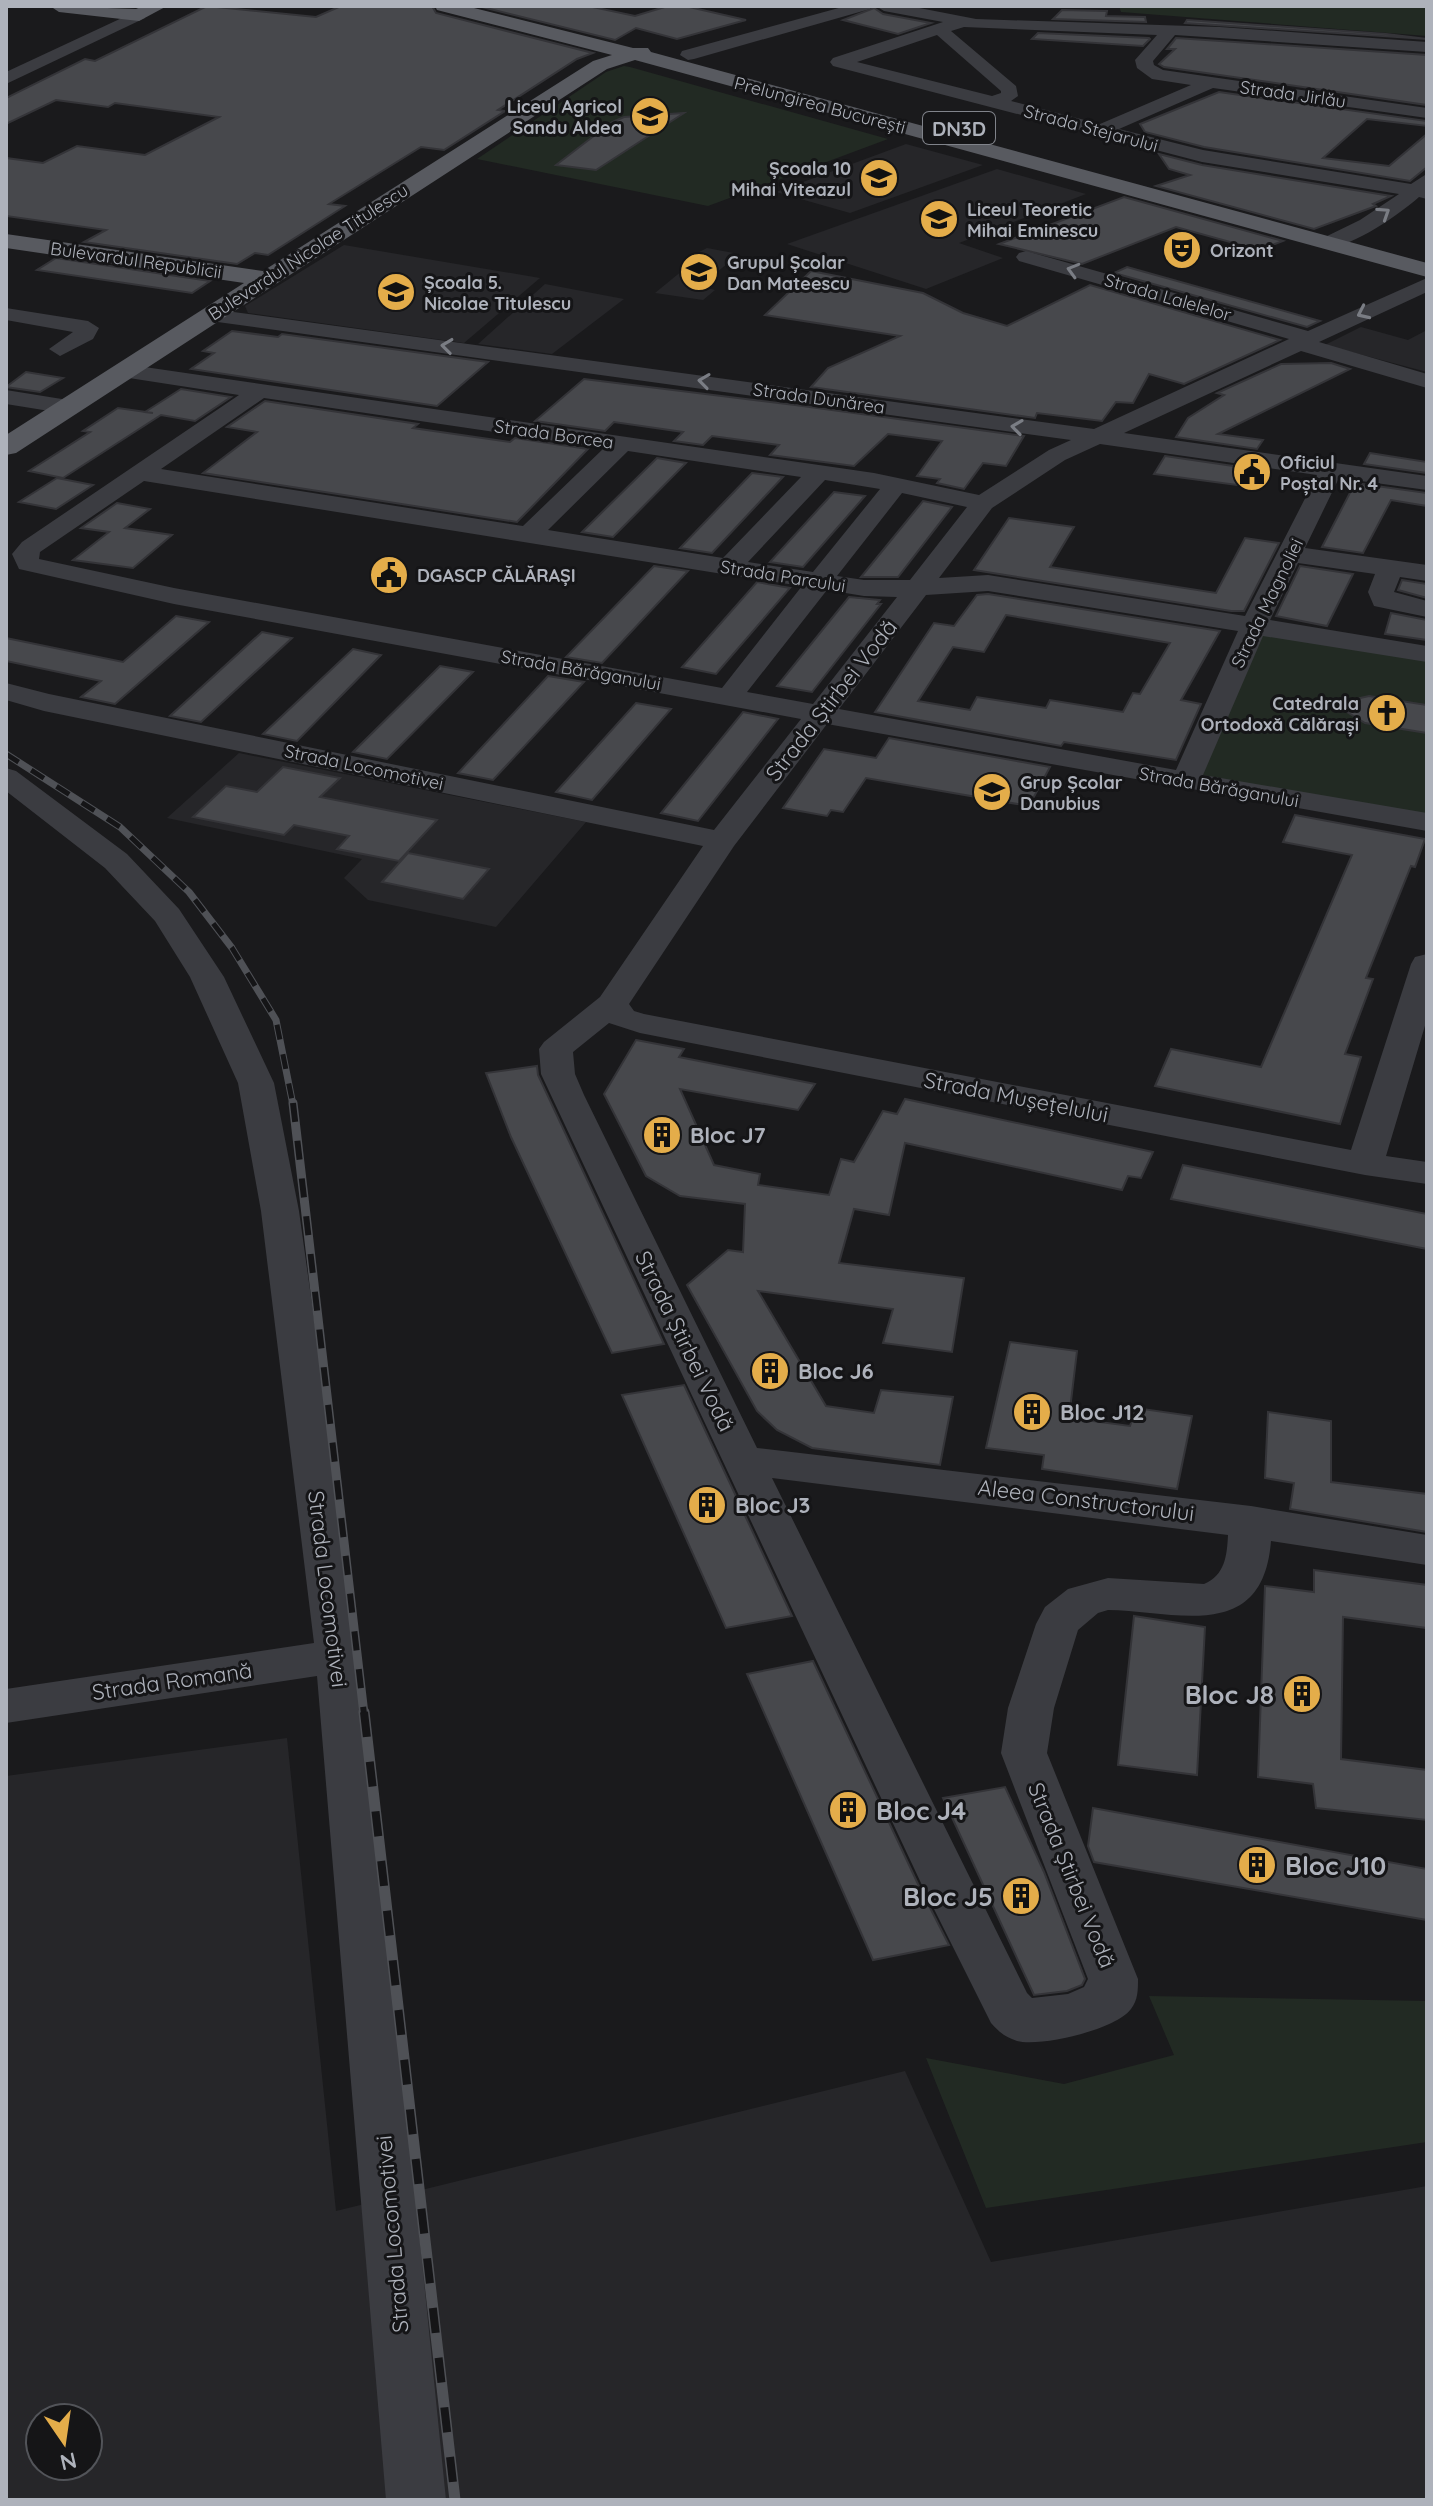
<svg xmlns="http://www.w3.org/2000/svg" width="1433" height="2506" font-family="Quicksand,sans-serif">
	<rect width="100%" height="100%" fill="#1a1a1c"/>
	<g fill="#262629" fill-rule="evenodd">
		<path d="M 906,144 L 983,165 L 850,213 L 776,192 Z"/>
		<path d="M 997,169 L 1086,194 L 959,243 L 1003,258 L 926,289 L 787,244 Z"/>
		<path d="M 344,245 L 540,278 L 464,343 L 248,313 L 245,306 Z"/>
		<path d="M 707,248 L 739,254 L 700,286 L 715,290 L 703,300 L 655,293 L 699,257 L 693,255 Z"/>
		<path d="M 545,284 L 624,299 L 552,354 L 478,344 Z"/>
		<path d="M 1361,327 L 1408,340 L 1427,330 L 1427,372 L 1325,345 Z"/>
		<path d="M 239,753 L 586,822 L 496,927 L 368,900 L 344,878 L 362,859 L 167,818 Z"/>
		<path d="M 287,1738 L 336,2211 L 905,2071 L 991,2262 L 1427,2186 L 1427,2500 L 6,2500 L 6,1776 ZM 40,2418 L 88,2418 L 88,2466 L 40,2466 Z"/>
	</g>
	<g fill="#222a23">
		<path d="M 1119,6 L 1427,6 L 1427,36 L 1121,12 Z"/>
		<path d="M 624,66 L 630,67 L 888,139 L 708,206 L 477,159 L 606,72 Z"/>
		<path d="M 1253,627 L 1427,654 L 1427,822 L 1186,781 Z"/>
		<path d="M 1149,1996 L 1427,2001 L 1427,2142 L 986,2208 L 926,2058 L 1064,2084 L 1174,2055 Z"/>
	</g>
	<g fill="#47484c" stroke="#343438" stroke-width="2" fill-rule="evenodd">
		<path d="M 207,6 L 316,17 L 341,6 L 432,6 L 436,13 L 593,53 L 577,59 L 498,110 L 505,111 L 444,150 L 421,147 L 329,204 L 345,206 L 268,255 L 255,253 L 237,264 L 84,242 L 106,230 L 6,216 L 6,158 L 43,163 L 77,146 L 145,155 L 219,117 L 115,103 L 108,107 L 56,100 L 6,124 L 6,98 L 85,59 L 95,61 Z"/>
		<path d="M 478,6 L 588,6 L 635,16 L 668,6 L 685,6 L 746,20 L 677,39 L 636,28 L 615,40 Z"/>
		<path d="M 874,8 L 883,14 L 931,23 L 898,34 L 843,20 Z"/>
		<path d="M 1062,10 L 1107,11 L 1106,16 L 1145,17 L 1146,22 L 1053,19 Z"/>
		<path d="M 1187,20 L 1386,34 L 1427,39 L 1185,23 Z"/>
		<path d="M 1038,33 L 1149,38 L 1150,39 L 1143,46 L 1032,39 Z"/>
		<path d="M 1176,38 L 1427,55 L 1427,105 L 1164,67 L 1159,64 L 1175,49 L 1167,49 Z"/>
		<path d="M 1219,92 L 1427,121 L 1427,126 L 1367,119 L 1323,158 L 1389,166 L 1427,134 L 1427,167 L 1410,181 L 1204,147 L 1145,132 L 1140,124 Z"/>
		<path d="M 684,113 L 596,170 L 556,165 L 612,122 L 624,117 Z"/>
		<path d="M 1159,154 L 1202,165 L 1391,196 L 1373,204 L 1376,206 L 1314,229 L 1156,186 L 1190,175 L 1169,169 Z"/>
		<path d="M 1124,197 L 1283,241 L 1259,250 L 1176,227 L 1082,264 L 999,244 Z"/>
		<path d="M 56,258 L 210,281 L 192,293 L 37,270 Z"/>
		<path d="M 1127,267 L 1320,321 L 1307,327 L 1114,273 Z"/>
		<path d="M 811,271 L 923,293 L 963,313 L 1007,326 L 1090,285 L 1280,340 L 1184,384 L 1149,374 L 1133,403 L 1116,402 L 1102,421 L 1037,413 L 1035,418 L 811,387 L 828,368 L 900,336 L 765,315 Z"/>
		<path d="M 232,331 L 278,337 L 282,334 L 488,362 L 437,406 L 191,369 L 214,353 L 203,351 Z"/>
		<path d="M 1331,363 L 1350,369 L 1218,434 L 1263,440 L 1257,449 L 1176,437 L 1188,418 L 1224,395 L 1217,393 L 1281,364 Z"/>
		<path d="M 26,372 L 63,378 L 40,392 L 6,387 Z"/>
		<path d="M 584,379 L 795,405 L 1024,436 L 1006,466 L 983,463 L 964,489 L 937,483 L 940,479 L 917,476 L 942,441 L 888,434 L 854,466 L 770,455 L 779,445 L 712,436 L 703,445 L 674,441 L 683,432 L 614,422 L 605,431 L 535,421 Z"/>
		<path d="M 181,389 L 231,397 L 195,421 L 161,415 L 63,478 L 29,471 L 90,432 L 83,431 L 118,408 L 153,413 L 145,412 Z"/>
		<path d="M 265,401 L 418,424 L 413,428 L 510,442 L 515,438 L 588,449 L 517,522 L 203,473 L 257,432 L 227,427 Z"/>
		<path d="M 1370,453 L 1427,462 L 1427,473 L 1364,464 Z"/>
		<path d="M 1165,456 L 1247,468 L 1237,485 L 1154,474 Z"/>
		<path d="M 657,458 L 686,463 L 613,537 L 582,532 Z"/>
		<path d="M 752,473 L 783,477 L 712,553 L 680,548 Z"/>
		<path d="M 57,478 L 93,485 L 56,509 L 19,502 Z"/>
		<path d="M 1355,483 L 1427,493 L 1427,506 L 1391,500 L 1363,553 L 1322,547 Z"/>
		<path d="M 834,492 L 865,496 L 803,567 L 770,562 Z"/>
		<path d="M 923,501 L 952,507 L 898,577 L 861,577 Z"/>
		<path d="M 117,503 L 150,509 L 125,528 L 172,535 L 133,568 L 73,560 L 109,532 L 81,528 Z"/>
		<path d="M 1009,518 L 1074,527 L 1050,567 L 1216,593 L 1245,538 L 1279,543 L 1244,611 L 1231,611 L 974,570 Z"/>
		<path d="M 654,566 L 688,571 L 602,663 L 566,657 Z"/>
		<path d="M 1300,566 L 1353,574 L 1327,626 L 1276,616 Z"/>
		<path d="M 1402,580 L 1427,584 L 1427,598 L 1398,590 Z"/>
		<path d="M 757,582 L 790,588 L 716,674 L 682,667 Z"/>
		<path d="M 988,594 L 1220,631 L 1181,700 L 1201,704 L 1176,760 L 1064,742 L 1061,746 L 875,712 L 934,623 L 954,626 L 977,595 ZM 1006,615 L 1170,643 L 1140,694 L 1133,693 L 1123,712 L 1050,700 L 1046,708 L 977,697 L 970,710 L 918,701 L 953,647 L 984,652 Z"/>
		<path d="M 849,597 L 880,600 L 877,604 L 881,604 L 812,692 L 777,686 Z"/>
		<path d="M 1391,613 L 1427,620 L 1427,640 L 1385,634 Z"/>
		<path d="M 176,616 L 209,622 L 115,704 L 81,697 L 101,681 L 6,661 L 6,638 L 123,662 Z"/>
		<path d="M 262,632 L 292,638 L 201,722 L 170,716 Z"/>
		<path d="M 353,649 L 381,655 L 297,741 L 263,734 Z"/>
		<path d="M 440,666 L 473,672 L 387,759 L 353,752 Z"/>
		<path d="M 548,676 L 584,682 L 493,780 L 458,773 Z"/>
		<path d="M 1369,696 L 1427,705 L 1427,733 L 1365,723 L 1334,704 Z"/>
		<path d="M 636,703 L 671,709 L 592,800 L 556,792 Z"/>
		<path d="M 743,712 L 778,719 L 698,821 L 661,813 Z"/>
		<path d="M 889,738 L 1050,767 L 1029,806 L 866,778 L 843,812 L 831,810 L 827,816 L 783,808 L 824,749 L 876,758 Z"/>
		<path d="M 283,767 L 340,778 L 320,797 L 437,820 L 399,861 L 337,849 L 349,836 L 294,825 L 284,835 L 193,817 L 226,786 L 257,792 Z"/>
		<path d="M 1295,815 L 1425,839 L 1415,867 L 1411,866 L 1366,978 L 1373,979 L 1345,1054 L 1361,1057 L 1340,1124 L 1155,1086 L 1171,1049 L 1261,1067 L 1352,855 L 1283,842 Z"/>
		<path d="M 408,853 L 489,869 L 463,899 L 382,882 Z"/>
		<path d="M 636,1040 L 684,1049 L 679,1057 L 815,1084 L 798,1110 L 680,1089 L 714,1165 L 760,1174 L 758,1185 L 829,1195 L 841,1159 L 854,1162 L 883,1111 L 897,1114 L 905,1099 L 1153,1152 L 1141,1178 L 1128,1176 L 1122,1190 L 905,1143 L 889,1215 L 854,1209 L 839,1263 L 964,1278 L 952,1352 L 883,1343 L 893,1309 L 758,1291 L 826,1406 L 874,1413 L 881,1390 L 953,1397 L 940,1465 L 812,1448 L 777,1430 L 757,1411 L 687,1285 L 728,1250 L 743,1252 L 745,1204 L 680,1196 L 646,1176 L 604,1094 Z"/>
		<path d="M 537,1066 L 538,1075 L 664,1344 L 612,1353 L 511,1137 L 486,1073 Z"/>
		<path d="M 1183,1165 L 1427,1214 L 1427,1249 L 1171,1199 Z"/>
		<path d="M 1010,1342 L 1077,1351 L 1069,1418 L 1130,1426 L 1136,1408 L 1192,1416 L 1177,1489 L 1042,1469 L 1044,1455 L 986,1448 Z"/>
		<path d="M 684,1385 L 792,1616 L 726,1628 L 622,1395 Z"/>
		<path d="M 1268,1412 L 1331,1421 L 1331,1482 L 1427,1494 L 1427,1532 L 1290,1509 L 1294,1483 L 1265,1478 Z"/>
		<path d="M 1314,1570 L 1427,1585 L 1427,1628 L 1343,1617 L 1341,1759 L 1427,1770 L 1427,1820 L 1316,1808 L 1313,1784 L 1258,1777 L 1265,1586 L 1314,1592 Z"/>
		<path d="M 1134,1616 L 1205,1627 L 1197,1775 L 1118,1765 Z"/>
		<path d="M 813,1661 L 918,1884 L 949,1945 L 873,1960 L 747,1674 Z"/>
		<path d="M 1005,1787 L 1044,1872 L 1085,1979 L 1082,1985 L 1067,1991 L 1034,1995 L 943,1798 Z"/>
		<path d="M 1093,1808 L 1427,1869 L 1427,1920 L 1094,1862 L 1088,1846 Z"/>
	</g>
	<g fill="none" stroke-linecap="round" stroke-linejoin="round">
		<g fill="#3b3c41" fill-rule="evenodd">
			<path d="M 846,6 L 872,6 L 870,9 L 694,59 L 688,60 L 680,55 L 682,51 Z"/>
			<path d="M 876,6 L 909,6 L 976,19 L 1220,27 L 1427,42 L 1427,52 L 1175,35 L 1153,61 L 1154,65 L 1163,70 L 1427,108 L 1427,118 L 1213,88 L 1119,129 L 1203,150 L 1411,184 L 1425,175 L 1427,199 L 1419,197 C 1400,214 1345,253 1321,247 L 1318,243 L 1321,239 L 1360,220 L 1399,194 L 1202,162 L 833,66 L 830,62 L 833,58 L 943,22 L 884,11 ZM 964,27 L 1157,35 L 1135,60 L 1137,68 L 1152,79 L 1191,85 L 1100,124 L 1011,101 L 1018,96 L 1016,86 L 951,31 ZM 937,35 L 1001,91 L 1001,93 L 992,96 L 857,62 Z"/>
			<path d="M 139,10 L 145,12 L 145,18 L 6,84 L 6,72 Z"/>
			<path d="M 1026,251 L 1308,331 L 1427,278 L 1427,292 L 1319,342 L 1427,374 L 1427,388 L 1301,351 L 1124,433 L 1427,476 L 1427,490 L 1339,478 L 1305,548 L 1427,565 L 1427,581 L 1400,577 L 1394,592 L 1427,601 L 1427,617 L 1374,606 L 1368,592 L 1375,574 L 1298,563 L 1270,620 L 1427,646 L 1427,662 L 1263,636 L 1203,775 L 1427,813 L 1427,831 L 827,724 L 734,846 L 629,1004 L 634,1011 L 644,1014 L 1351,1150 L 1411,964 L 1415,957 L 1427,954 L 1427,1019 L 1386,1156 L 1427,1162 L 1427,1184 L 1365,1175 L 640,1033 L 609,1023 L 573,1052 L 575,1074 L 584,1095 L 757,1448 L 1251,1506 L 1427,1535 L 1427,1565 L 1271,1541 C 1263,1644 1176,1611 1108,1610 L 1098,1613 L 1078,1630 L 1054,1708 L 1047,1753 L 1138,1979 C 1138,1990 1138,2000 1131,2009 C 1115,2030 1041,2047 1017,2041 C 1005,2037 999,2032 991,2023 L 921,1883 L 541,1074 L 539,1049 L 544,1042 L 600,997 L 703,846 L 44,711 L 6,700 L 6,683 L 49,694 L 714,830 L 801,719 L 174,604 L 19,569 L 12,554 L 22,542 L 239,395 L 116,376 L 113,371 L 116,366 L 124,364 L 874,473 L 979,495 L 1049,450 L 1071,440 L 203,320 L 200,315 L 203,310 L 211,309 L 1094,429 L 1289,339 L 1019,261 L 1016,257 L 1019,253 ZM 264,398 L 604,448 L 523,526 L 161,469 ZM 1100,444 L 1317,475 L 1245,616 L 988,575 L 939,578 L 992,508 L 1065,460 ZM 628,451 L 801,477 L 723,558 L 548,530 ZM 825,480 L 880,489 L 813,572 L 748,562 ZM 144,481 L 729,575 L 802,586 L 722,688 L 174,588 L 39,559 L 40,552 ZM 902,493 L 967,507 L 910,580 L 864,580 L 837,576 ZM 827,590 L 864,596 L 897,597 L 813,704 L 747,692 ZM 988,591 L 1238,631 L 1176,770 L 839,709 L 926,595 ZM 772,1478 L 1228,1535 C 1227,1556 1225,1575 1204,1584 L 1108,1578 L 1068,1589 L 1045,1607 L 1036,1624 L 1008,1708 L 1001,1753 L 1088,1979 L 1084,1987 L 1068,1994 L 1032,1998 L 1027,1993 Z"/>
			<path d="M 6,308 L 88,321 L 99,328 L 93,339 L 60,356 L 49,349 L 73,332 L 6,320 Z"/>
			<path d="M 6,390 L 68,400 L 76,402 L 80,407 L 76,412 L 68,414 L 6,404 Z"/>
			<path d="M 6,768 L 16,771 L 127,854 L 179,909 L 224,977 L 274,1083 L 299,1211 L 361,1656 L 446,2500 L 386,2500 L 317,1676 L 6,1723 L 6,1689 L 314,1643 L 261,1211 L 238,1083 L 190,977 L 155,921 L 105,868 L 6,791 Z"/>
		</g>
		<g fill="#585a60" fill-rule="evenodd">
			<path d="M 50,6 L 136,9 L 143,6 L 167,6 L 139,21 L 59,12 Z"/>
			<path d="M 435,6 L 466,6 L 633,48 L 648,48 L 651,52 L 1427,263 L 1427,277 L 635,60 L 607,69 L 16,453 L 6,455 L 6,435 L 244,283 L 6,248 L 6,234 L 263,271 L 593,61 L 612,55 L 437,10 Z"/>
		</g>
		<g stroke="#4f5156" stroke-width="7">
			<path id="rail-far2" d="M 6,754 L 120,827 L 189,892 L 232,948 L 276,1020 L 293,1105"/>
		</g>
		<g stroke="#4f5156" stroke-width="9">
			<path id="rail-far1" d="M 293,1103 L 364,1714"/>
		</g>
		<g stroke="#4f5156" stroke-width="11">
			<path id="rail" d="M 364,1712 L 455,2500"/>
		</g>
		<use href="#rail-far2" stroke="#151517" stroke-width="5" stroke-dasharray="15" stroke-linecap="butt"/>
		<use href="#rail-far1" stroke="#151517" stroke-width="6" stroke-dasharray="19" stroke-linecap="butt"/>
		<use href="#rail" stroke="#151517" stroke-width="8" stroke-dasharray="25" stroke-linecap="butt"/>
	</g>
	<defs><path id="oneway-chevron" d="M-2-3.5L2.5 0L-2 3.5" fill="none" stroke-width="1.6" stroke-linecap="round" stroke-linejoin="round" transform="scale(2)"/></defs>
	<g stroke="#7a7d84">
		<use href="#oneway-chevron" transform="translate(1384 213) rotate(-33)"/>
		<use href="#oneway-chevron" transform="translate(1073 270) rotate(-164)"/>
		<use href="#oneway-chevron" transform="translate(1363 313) rotate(155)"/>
		<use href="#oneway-chevron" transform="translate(447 346) rotate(-173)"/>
		<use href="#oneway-chevron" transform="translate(704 381) rotate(-172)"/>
		<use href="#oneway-chevron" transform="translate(1017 427) rotate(-172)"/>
	</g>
	<defs>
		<g id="school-disc" transform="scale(2)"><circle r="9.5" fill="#e4ad4a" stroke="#151517"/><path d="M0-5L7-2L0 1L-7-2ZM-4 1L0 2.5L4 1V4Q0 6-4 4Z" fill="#111"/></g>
		<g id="theatre-disc" transform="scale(2)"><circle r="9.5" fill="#e4ad4a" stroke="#151517"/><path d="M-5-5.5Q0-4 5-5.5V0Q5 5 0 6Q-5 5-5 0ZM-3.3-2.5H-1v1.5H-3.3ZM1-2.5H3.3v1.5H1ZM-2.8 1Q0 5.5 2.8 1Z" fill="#111"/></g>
		<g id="civic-disc" transform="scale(2)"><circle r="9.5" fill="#e4ad4a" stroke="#151517"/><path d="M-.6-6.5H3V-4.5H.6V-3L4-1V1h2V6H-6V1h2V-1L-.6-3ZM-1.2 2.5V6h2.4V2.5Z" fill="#111"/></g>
		<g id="church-disc" transform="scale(2)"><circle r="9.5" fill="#e4ad4a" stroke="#151517"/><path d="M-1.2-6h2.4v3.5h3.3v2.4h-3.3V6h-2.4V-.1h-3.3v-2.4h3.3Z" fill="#111"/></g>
		<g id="building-disc" transform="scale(2)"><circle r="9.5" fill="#e4ad4a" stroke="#151517"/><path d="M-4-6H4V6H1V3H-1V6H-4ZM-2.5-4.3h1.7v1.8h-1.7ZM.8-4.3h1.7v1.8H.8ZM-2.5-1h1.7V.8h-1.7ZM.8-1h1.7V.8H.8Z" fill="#111"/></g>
	</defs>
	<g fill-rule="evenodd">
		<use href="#school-disc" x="650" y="116"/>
		<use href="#school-disc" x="879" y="178"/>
		<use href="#school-disc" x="939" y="219"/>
		<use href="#theatre-disc" x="1182" y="250"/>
		<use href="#school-disc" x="699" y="272"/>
		<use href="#school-disc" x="396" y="292"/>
		<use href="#civic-disc" x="1252" y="472"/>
		<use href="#civic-disc" x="389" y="575"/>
		<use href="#church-disc" x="1387" y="713"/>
		<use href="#school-disc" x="992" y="792"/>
		<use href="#building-disc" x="662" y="1135"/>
		<use href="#building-disc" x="770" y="1371"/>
		<use href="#building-disc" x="1032" y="1412"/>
		<use href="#building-disc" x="707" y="1505"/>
		<use href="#building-disc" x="1302" y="1694"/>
		<use href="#building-disc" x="848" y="1810"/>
		<use href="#building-disc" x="1257" y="1865"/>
		<use href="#building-disc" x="1021" y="1896"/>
	</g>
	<g text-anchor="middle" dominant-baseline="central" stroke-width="6" stroke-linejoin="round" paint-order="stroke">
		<g font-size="18" fill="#aeb2bb" stroke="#151517">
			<text transform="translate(1293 94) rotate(8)">Strada Jirlău</text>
			<text transform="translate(820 105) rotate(15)">Prelungirea București</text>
			<text transform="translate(1091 128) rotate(15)">Strada Stejarului</text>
			<text transform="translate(308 252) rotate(-33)">Bulevardul Nicolae Titulescu</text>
			<text transform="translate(136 260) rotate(8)">Bulevardul Republicii</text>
			<text transform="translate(1168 297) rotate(16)">Strada Lalelelor</text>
			<text transform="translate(819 398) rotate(8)">Strada Dunărea</text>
			<text transform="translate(554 434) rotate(8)">Strada Borcea</text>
			<text transform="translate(783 576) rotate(9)">Strada Parcului</text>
			<text transform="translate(1267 603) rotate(-64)">Strada Magnoliei</text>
			<text transform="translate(581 670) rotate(10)">Strada Bărăganului</text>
			<text transform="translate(364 767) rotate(12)">Strada Locomotivei</text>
			<text transform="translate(1219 787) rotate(10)">Strada Bărăganului</text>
		</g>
		<g font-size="18" font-weight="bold" fill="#aeb2bb" stroke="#151517" text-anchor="start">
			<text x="622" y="106" text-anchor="end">Liceul Agricol<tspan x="622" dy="21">Sandu Aldea</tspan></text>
			<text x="851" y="168" text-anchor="end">Școala 10<tspan x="851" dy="21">Mihai Viteazul</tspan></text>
			<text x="967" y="209">Liceul Teoretic<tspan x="967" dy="21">Mihai Eminescu</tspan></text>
			<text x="1210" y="250">Orizont</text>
			<text x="727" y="262">Grupul Școlar<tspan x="727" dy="21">Dan Mateescu</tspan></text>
			<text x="424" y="282">Școala 5.<tspan x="424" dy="21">Nicolae Titulescu</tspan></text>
			<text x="1280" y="462">Oficiul<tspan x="1280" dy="21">Poștal Nr. 4</tspan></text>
			<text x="417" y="575">DGASCP CĂLĂRAȘI</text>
			<text x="1359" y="703" text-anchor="end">Catedrala<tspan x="1359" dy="21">Ortodoxă Călărași</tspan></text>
			<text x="1020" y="782">Grup Școlar<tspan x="1020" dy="21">Danubius</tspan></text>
		</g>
		<rect fill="#151517" stroke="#80838a" stroke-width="2" x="923" y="112" width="72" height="32" rx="6"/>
		<g font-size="20" font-weight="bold" fill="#aeb2bb">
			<text x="959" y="128">DN3D</text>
		</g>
		<g font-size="22" fill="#aeb2bb" stroke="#151517">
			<text transform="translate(831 700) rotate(-52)">Strada Știrbei Vodă</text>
			<text transform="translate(1016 1097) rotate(11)">Strada Mușețelului</text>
			<text transform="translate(685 1341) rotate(64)">Strada Știrbei Vodă</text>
			<text transform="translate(1086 1500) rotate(7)">Aleea Constructorului</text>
			<text transform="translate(328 1589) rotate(83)">Strada Locomotivei</text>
			<text transform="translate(172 1681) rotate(-8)">Strada Romană</text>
			<text transform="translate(1072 1875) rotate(68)">Strada Știrbei Vodă</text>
			<text transform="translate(392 2234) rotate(-95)">Strada Locomotivei</text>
		</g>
		<g font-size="22" font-weight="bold" fill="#aeb2bb" stroke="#151517" text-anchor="start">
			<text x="690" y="1135">Bloc J7</text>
			<text x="798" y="1371">Bloc J6</text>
			<text x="1060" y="1412">Bloc J12</text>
			<text x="735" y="1505">Bloc J3</text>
		</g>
		<g font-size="26" font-weight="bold" fill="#aeb2bb" stroke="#151517" text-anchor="end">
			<text x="1274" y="1694">Bloc J8</text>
			<text x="876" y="1810" text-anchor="start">Bloc J4</text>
			<text x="1285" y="1865" text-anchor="start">Bloc J10</text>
			<text x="993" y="1896">Bloc J5</text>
		</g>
	</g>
	<rect width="1433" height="2506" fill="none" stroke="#aeb2bb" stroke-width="16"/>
	<g transform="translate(64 2442) rotate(167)"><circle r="38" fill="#151517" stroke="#525459" stroke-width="2"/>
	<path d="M0-6L14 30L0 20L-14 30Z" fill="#e4ad4a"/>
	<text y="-12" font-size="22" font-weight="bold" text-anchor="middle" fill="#aeb2bb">N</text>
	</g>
</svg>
